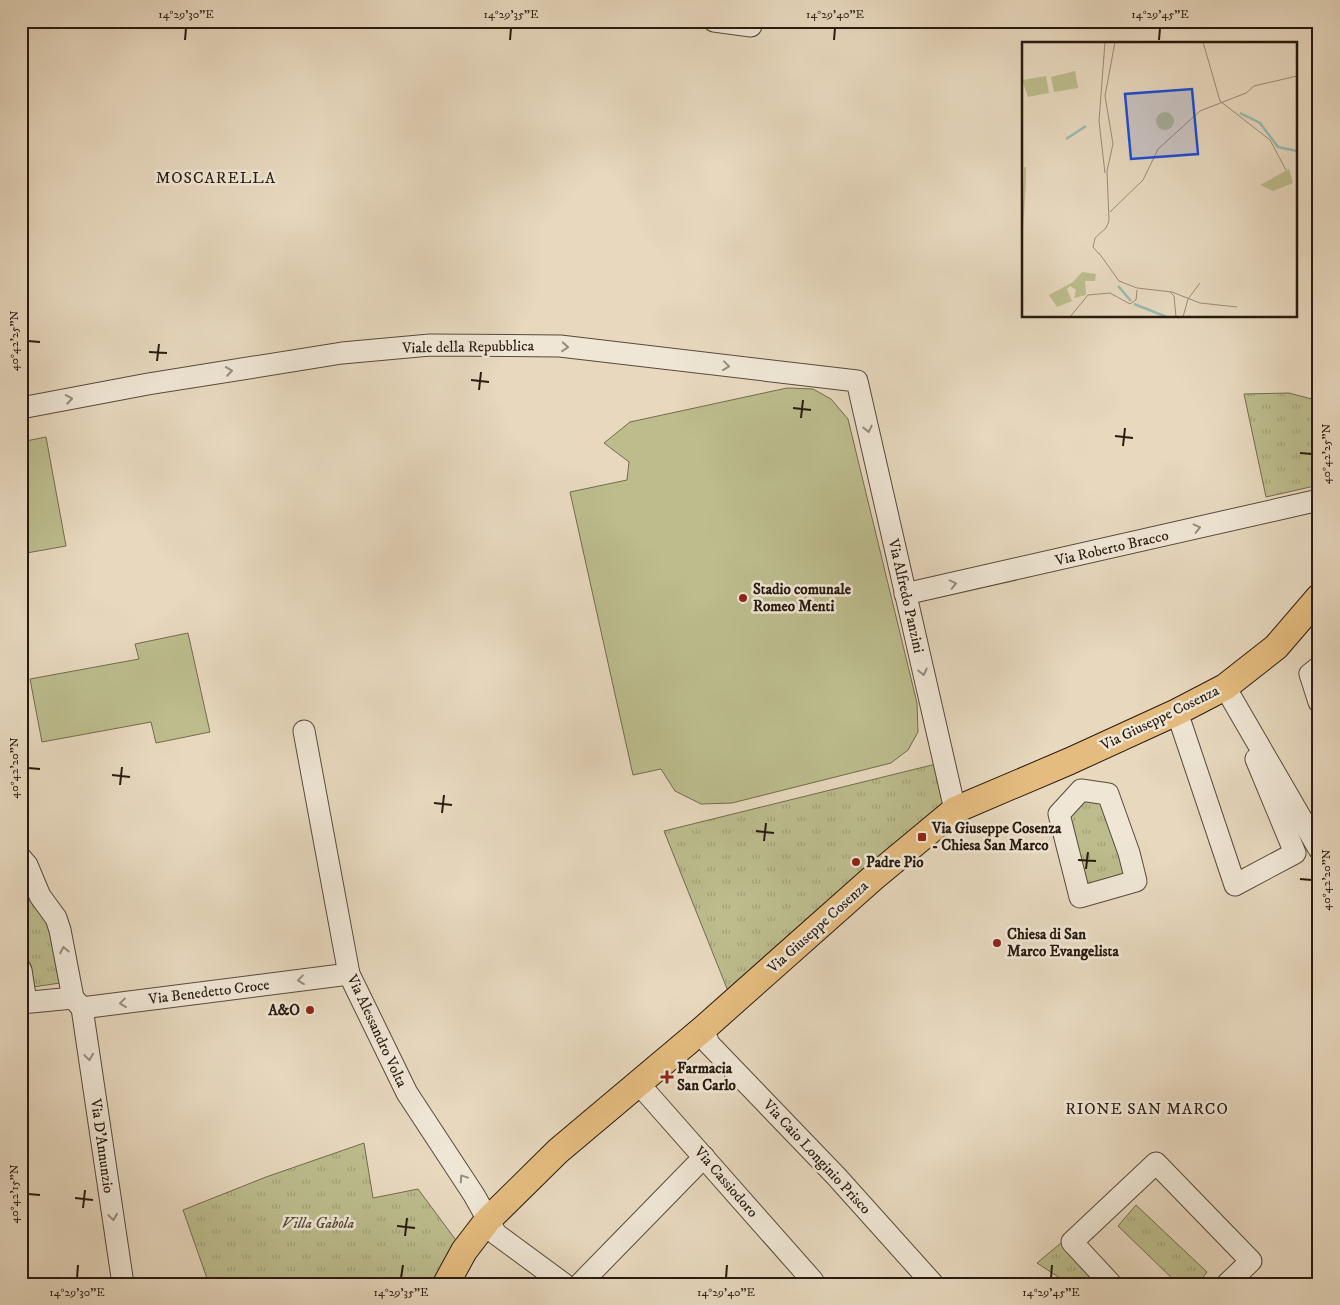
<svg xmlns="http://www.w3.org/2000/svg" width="1340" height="1305" font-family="'IM FELL DW Pica',serif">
	<defs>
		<pattern id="grass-tufts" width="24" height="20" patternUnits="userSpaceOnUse" patternTransform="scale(1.25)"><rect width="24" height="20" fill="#bcbc8d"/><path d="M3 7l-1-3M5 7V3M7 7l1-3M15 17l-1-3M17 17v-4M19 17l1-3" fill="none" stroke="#a2a178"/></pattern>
	</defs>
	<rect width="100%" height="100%" fill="#e7d8be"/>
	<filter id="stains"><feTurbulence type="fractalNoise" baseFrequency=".004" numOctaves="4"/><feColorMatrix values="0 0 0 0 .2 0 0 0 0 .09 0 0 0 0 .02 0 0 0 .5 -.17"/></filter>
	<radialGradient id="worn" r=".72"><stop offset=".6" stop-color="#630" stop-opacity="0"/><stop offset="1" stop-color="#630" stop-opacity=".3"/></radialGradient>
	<g fill="url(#grass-tufts)" stroke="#726c4e">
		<path d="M 1289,393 L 1319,401 L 1319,485 L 1266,497 L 1244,394 Z"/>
		<path d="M 936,764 L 947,817 L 730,996 L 664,831 Z"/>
		<path d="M 1081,790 L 1108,794 L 1134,873 L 1080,897 L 1059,814 Z"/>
		<path d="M 21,867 L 47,918 L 60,983 L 33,987 L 21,914 Z"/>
		<path d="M 364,1143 L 373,1198 L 418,1189 L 464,1251 L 446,1284 L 209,1284 L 183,1210 L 266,1177 Z"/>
		<path d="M 1136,1205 L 1207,1272 L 1198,1284 L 1178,1284 L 1118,1226 Z"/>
		<path d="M 1061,1243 L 1101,1284 L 1069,1284 L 1037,1263 Z"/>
	</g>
	<g fill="#bcbc8d" stroke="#726c4e">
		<path d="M 787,388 L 813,389 L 831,399 L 848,419 L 917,703 L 918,732 L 908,750 L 891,763 L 732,803 L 701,804 L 675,791 L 661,769 L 633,775 L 570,492 L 627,480 L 629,462 L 604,443 L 630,422 Z"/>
		<path d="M 46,437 L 66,546 L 21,554 L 21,442 Z"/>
		<path d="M 188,633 L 210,732 L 156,743 L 151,722 L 42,742 L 30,679 L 139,659 L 135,644 Z"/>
	</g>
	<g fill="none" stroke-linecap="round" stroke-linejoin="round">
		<g stroke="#584a3b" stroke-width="23">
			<g id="minor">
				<path d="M 714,21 L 751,26"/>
				<path d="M 21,408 L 148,384 L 342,353 L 430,345 L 560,346 L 857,381 L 955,810"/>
				<path d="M 905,594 L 1319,500"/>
				<path d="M 1319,667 L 1310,674 L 1319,702"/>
				<path d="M 1225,687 L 1319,849"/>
				<path d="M 1177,712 L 1235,885 L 1295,853 L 1256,759"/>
				<path d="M 304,731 L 349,974 L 407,1093 L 474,1195 L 496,1234 L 564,1284"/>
				<path d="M 1081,790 L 1108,794 L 1129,853 L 1136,881 L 1080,897 L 1059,814 Z"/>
				<path d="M 21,858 L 27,865 L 40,896 L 56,918 L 60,930 L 73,998"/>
				<path d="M 21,970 L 26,1002"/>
				<path d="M 73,998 L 82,1008 L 349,974"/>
				<path d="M 21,1003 L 73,998"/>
				<path d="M 82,1008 L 123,1284"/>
				<path d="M 703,1029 L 709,1044 L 836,1176 L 933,1284"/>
				<path d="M 639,1084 L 813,1281"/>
				<path d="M 580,1284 L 704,1157"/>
				<path d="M 1111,1284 L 1072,1242 L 1156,1163 L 1251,1261 L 1227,1284"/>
			</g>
		</g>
		<g stroke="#291b0f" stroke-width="28">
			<path id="major" d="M 446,1284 L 464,1251 L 487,1221 L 558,1151 L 703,1029 L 873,878 L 955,810 L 1070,761 L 1177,712 L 1225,687 L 1276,647 L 1319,597"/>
		</g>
		<use href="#minor" stroke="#efe6d5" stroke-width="21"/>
		<use href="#major" stroke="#e4bc7f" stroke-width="26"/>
	</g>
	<defs><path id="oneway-chevron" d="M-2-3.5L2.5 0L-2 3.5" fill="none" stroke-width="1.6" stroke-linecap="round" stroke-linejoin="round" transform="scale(1.25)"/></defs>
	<g stroke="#968b7c">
		<use href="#oneway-chevron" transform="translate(565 347) rotate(5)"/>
		<use href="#oneway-chevron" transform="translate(726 366) rotate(7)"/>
		<use href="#oneway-chevron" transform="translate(229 371) rotate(-9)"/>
		<use href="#oneway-chevron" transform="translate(69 399) rotate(-10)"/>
		<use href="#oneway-chevron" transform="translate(868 429) rotate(77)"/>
		<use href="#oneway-chevron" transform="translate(1197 528) rotate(-13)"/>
		<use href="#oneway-chevron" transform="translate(953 584) rotate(-13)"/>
		<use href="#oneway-chevron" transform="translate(923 672) rotate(77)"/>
		<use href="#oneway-chevron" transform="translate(64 950) rotate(-101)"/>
		<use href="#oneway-chevron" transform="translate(301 980) rotate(173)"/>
		<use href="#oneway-chevron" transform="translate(123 1003) rotate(173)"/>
		<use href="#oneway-chevron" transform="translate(89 1057) rotate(82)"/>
		<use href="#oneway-chevron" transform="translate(463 1178) rotate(-124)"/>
		<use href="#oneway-chevron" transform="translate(113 1217) rotate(82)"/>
	</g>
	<path fill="none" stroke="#291b0f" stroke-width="2" d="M 185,40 L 186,28M 510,40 L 511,28M 834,40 L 835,28M 1159,40 L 1160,28M 28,341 L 40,342M 149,352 L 167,353M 157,361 L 159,344M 471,380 L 489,382M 479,390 L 481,372M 793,408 L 811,410M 801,418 L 803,400M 1115,436 L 1133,438M 1123,446 L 1125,428M 1300,453 L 1312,454M 28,768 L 40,769M 112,775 L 130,777M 120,785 L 122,767M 434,803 L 452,805M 442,813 L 444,795M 756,831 L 774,833M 764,841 L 766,823M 1078,860 L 1096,861M 1086,869 L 1088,852M 1300,879 L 1312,880M 28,1194 L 40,1195M 75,1198 L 93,1200M 83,1208 L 85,1190M 397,1226 L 415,1228M 405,1236 L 407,1218M 77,1278 L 78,1265M 401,1278 L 403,1265M 726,1278 L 727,1265M 1051,1278 L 1052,1265"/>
	<g fill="#8f2418" stroke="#efe6d5" stroke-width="2">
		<circle cx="743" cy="598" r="5"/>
		<rect x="917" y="832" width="10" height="10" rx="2.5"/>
		<circle cx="856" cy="862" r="5"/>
		<circle cx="997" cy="943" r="5"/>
		<circle cx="310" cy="1010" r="5"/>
		<path d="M664.5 1069.5h5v5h5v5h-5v5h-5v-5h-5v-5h5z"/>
	</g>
	<g text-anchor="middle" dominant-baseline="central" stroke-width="5" stroke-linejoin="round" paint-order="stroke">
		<g font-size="15" fill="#291b0f" stroke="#efe6d5">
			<text transform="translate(468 347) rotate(-1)">Viale della Repubblica</text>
			<text transform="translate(1112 548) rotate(-13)">Via Roberto Bracco</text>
			<text transform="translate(906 596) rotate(77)">Via Alfredo Panzini</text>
			<text transform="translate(1160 718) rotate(-26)">Via Giuseppe Cosenza</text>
			<text transform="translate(818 927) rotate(-42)">Via Giuseppe Cosenza</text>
			<text transform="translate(209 992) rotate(-7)">Via Benedetto Croce</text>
			<text transform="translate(377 1031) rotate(65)">Via Alessandro Volta</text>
			<text transform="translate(102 1146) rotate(82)">Via D'Annunzio</text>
			<text transform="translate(817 1157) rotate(47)">Via Caio Longinio Prisco</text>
			<text transform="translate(726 1182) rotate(49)">Via Cassiodoro</text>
		</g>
		<g font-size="15" font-weight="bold" fill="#291b0f" stroke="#efe6d5" text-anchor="start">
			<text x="753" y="589">Stadio comunale<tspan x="753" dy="17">Romeo Menti</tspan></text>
			<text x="932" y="828">Via Giuseppe Cosenza<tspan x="932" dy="17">- Chiesa San Marco</tspan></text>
			<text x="866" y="862">Padre Pio</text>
			<text x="1007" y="934">Chiesa di San<tspan x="1007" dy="17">Marco Evangelista</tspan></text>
			<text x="300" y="1010" text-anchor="end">A&amp;O</text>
			<text x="677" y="1068">Farmacia<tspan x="677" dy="17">San Carlo</tspan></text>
		</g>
		<g font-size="15" font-style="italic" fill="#554b35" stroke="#efe6d5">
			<text x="318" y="1223">Villa Gabola</text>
		</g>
		<g font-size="16" letter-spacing="1" fill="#291b0f" stroke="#efe6d5">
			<text x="216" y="178">MOSCARELLA</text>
			<text x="1147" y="1109">RIONE SAN MARCO</text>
		</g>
	</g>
	<g transform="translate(1022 42)">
		<rect width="275" height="275" fill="#e7d8be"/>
		<path d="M 2,125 L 4,125 L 4,141 L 0,204 ZM 267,127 L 271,141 L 251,149 L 238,143 ZM 60,230 L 74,232 L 73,239 L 63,239 L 64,253 L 52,256 L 54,248 L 48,244 L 45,247 L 50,259 L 35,265 L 27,253 L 51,240 Z" fill="#bcbc8d"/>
		<path d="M 53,29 L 56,46 L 32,50 L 29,35 ZM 24,34 L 27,51 L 6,55 L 0,38 Z" fill="#bcbc8d"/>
		<path d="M134 79a9 9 0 1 1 18 0a9 9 0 1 1-18 0Z" fill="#bcbc8d"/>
		<path fill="none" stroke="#97bab1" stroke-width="2.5" d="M 218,71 L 238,81 L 256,105 L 275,109M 44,97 L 64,84M 96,244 L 109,259M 112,262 L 145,275"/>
		<path fill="none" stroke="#9b8c78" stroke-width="1" d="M 181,0 L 198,59 L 248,98 L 264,128M 85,129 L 91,102 L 83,54 L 93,0M 83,131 L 77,79 L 83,0M 88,170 L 121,138 L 136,107 L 178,69 L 224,51 L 232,44 L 275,34M 77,211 L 97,239 L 115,246M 77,212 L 71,205 L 73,196 L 84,186 L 87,179 L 85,129M 115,246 L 150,250 L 178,261 L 215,265M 148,250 L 152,254 L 154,275M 48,275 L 66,253 L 88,251 L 108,262 L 114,258 L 115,248M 161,275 L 166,257 L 178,241"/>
		<path fill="#1d4ed8" fill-opacity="0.15" stroke="#1d4ed8" stroke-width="2.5" d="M 170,47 L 176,112 L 109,117 L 103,52 Z"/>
		<rect width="275" height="275" fill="none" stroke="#291b0f" stroke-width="2.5"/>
	</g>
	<rect width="1340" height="1305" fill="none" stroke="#e7d8be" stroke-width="55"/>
	<rect x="28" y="28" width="1284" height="1250" fill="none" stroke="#291b0f" stroke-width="2"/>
	<g font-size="12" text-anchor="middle" fill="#291b0f">
		<text x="186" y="18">14°29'30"E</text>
		<text x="511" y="18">14°29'35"E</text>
		<text x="835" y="18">14°29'40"E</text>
		<text x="1160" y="18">14°29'45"E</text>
		<text transform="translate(14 341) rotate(-90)" y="4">40°42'25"N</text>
		<text transform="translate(1326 454) rotate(-90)" y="4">40°42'25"N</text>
		<text transform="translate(14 768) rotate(-90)" y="4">40°42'20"N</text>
		<text transform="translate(1326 880) rotate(-90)" y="4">40°42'20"N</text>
		<text transform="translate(14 1194) rotate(-90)" y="4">40°42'15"N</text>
		<text x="77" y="1296">14°29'30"E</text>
		<text x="401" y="1296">14°29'35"E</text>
		<text x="726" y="1296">14°29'40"E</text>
		<text x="1051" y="1296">14°29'45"E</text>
	</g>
	<rect width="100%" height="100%" filter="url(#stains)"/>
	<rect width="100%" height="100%" fill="url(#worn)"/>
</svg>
